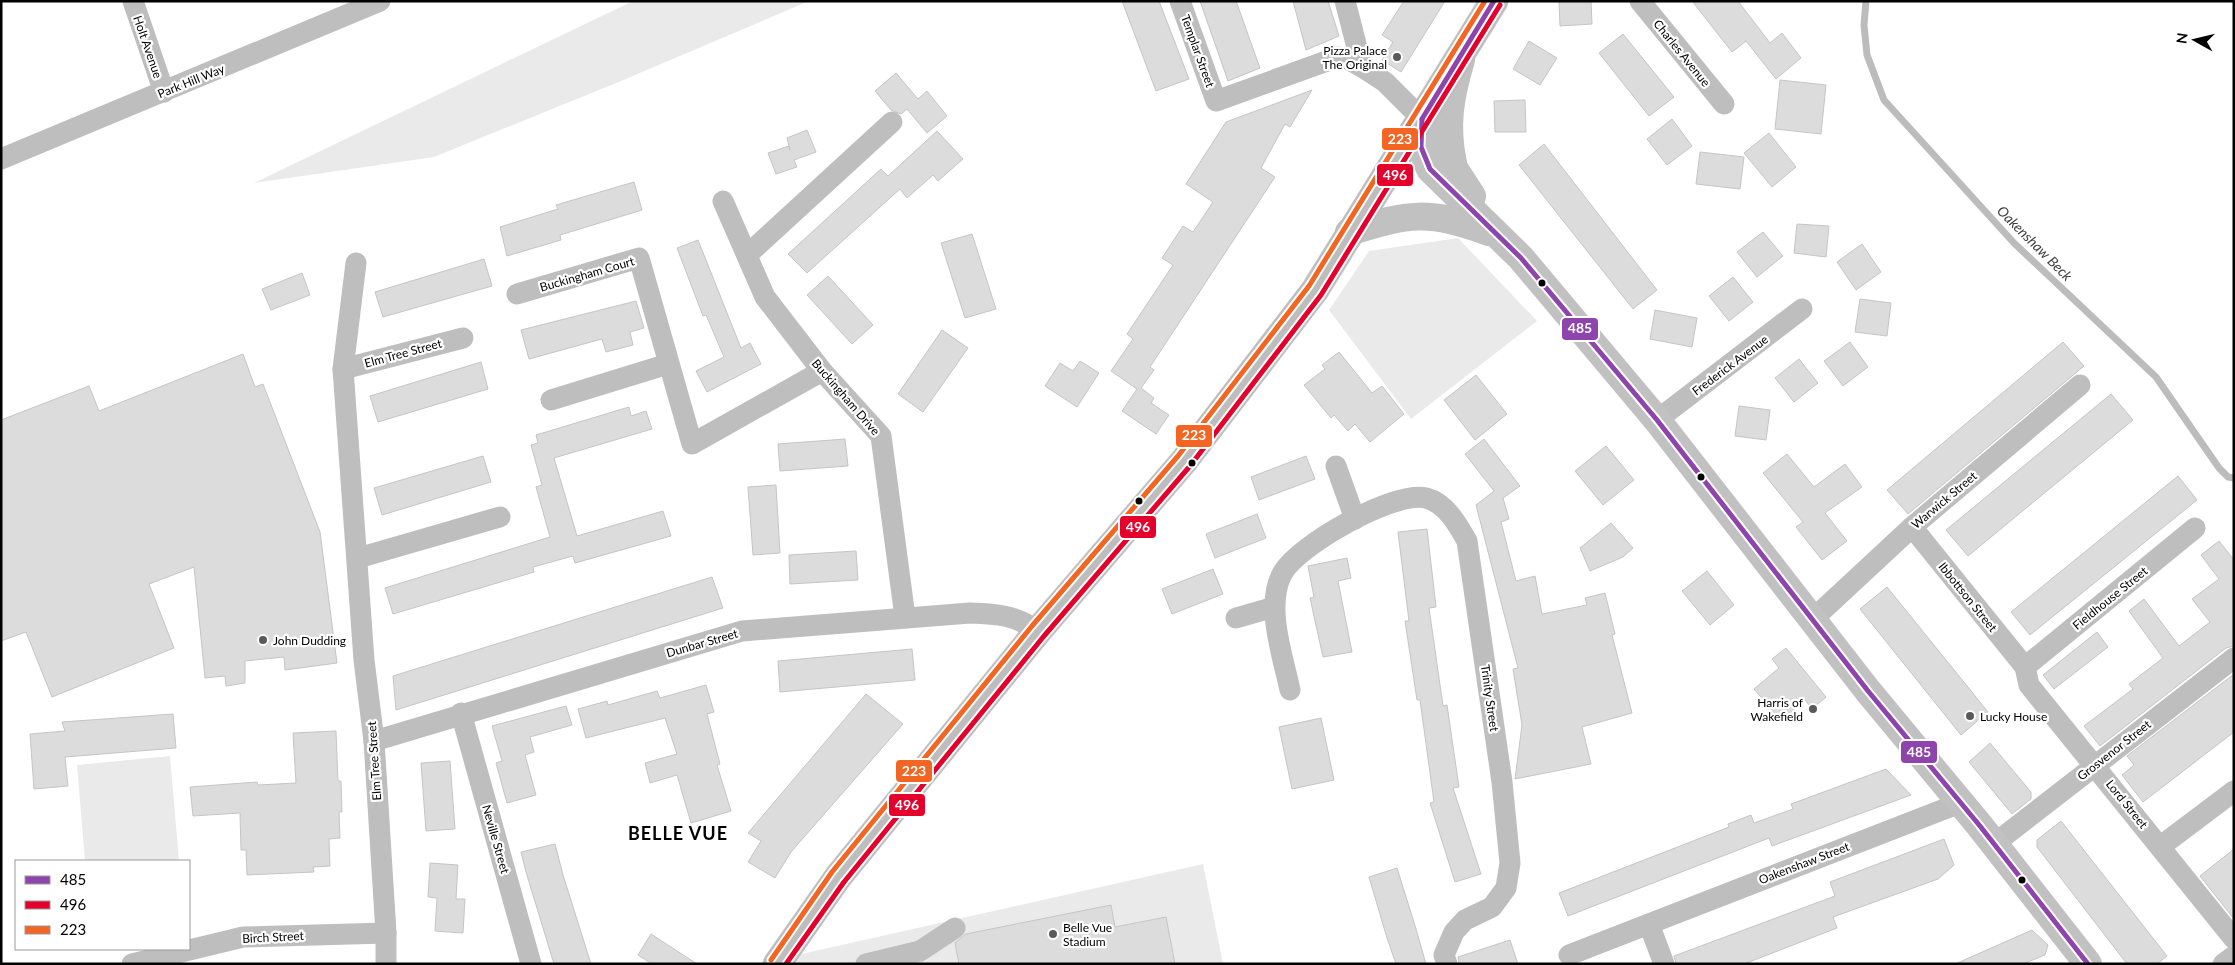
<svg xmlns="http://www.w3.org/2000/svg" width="2235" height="965" font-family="Lato,sans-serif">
	<rect width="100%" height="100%" fill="#fff"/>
	<g fill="#eaeaea">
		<path d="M 633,1 L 809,1 L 621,81 L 434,157 L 254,183 Z"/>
		<path d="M 1458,238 L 1537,321 L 1411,419 L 1329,310 L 1369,251 Z"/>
		<path d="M 170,756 L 179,861 L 85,861 L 77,765 Z"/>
		<path d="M 1203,864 L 1223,964 L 791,964 L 797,955 Z"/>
	</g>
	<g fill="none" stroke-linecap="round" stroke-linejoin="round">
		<path stroke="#bcbcbc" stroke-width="7" d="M 1866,1 L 1864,25 L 1867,55 L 1884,100 L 2014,243 L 2156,377 L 2219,468 L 2228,477 L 2234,478"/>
	</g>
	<g fill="#dcdcdc" stroke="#c5c5c5">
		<path d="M 1122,1 L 1159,1 L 1189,79 L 1156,91 Z"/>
		<path d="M 1200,1 L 1236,1 L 1260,68 L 1228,81 Z"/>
		<path d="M 1293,1 L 1328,1 L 1339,36 L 1306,50 Z"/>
		<path d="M 1404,1 L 1445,1 L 1401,72 L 1382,60 L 1393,42 L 1382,35 Z"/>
		<path d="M 1559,1 L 1591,1 L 1592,24 L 1560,26 Z"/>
		<path d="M 1692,1 L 1738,1 L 1770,43 L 1782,33 L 1801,58 L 1776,79 L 1746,41 L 1732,52 Z"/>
		<path d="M 1623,34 L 1674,97 L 1649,116 L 1599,53 Z"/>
		<path d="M 1529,41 L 1557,58 L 1540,85 L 1513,69 Z"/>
		<path d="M 896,73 L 918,99 L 927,91 L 947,116 L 927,133 L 907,109 L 901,114 L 891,110 L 875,91 Z"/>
		<path d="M 1780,80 L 1826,85 L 1821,134 L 1775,129 Z"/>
		<path d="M 1312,90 L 1290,127 L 1285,124 L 1261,168 L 1275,177 L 1150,367 L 1154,370 L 1141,388 L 1154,398 L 1151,403 L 1169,415 L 1156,434 L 1122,411 L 1137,389 L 1111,371 L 1133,339 L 1127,334 L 1173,265 L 1162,258 L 1183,226 L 1193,232 L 1213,202 L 1186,184 L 1226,122 Z"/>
		<path d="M 1525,100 L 1526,132 L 1495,132 L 1494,101 Z"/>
		<path d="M 1672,119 L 1692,146 L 1667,165 L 1647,139 Z"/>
		<path d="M 807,130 L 816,152 L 794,160 L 797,167 L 776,174 L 768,153 L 789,146 L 790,150 L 787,138 Z"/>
		<path d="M 937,131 L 963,159 L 938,181 L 933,175 L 907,198 L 900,189 L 807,273 L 788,254 L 881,169 L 888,176 Z"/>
		<path d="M 1769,133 L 1796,167 L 1772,187 L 1744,153 Z"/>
		<path d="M 1544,144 L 1657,290 L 1633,309 L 1519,165 Z"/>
		<path d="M 1700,152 L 1744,157 L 1740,189 L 1696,184 Z"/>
		<path d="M 634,182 L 642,210 L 560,235 L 561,240 L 507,256 L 500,227 L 558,209 L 556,205 Z"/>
		<path d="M 1797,224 L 1829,226 L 1826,257 L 1794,253 Z"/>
		<path d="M 1763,232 L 1783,256 L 1757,277 L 1737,252 Z"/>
		<path d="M 972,234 L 996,309 L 965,318 L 941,243 Z"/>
		<path d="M 698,240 L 741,348 L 750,343 L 761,364 L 707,392 L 696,371 L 724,357 L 706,315 L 703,316 L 677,248 Z"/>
		<path d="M 1862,244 L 1881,272 L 1856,290 L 1837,262 Z"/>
		<path d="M 484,259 L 492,286 L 383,317 L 375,292 Z"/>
		<path d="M 302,273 L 310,295 L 271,310 L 262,289 Z"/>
		<path d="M 828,276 L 873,325 L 852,344 L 807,295 Z"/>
		<path d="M 1733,277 L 1753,302 L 1729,321 L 1709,296 Z"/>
		<path d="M 1860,299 L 1891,303 L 1887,336 L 1855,332 Z"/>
		<path d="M 636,301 L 644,328 L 630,332 L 633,345 L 606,352 L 602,339 L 529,359 L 521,330 Z"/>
		<path d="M 1655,310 L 1697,318 L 1692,347 L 1650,339 Z"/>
		<path d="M 942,330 L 968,348 L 923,412 L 898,394 Z"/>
		<path d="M 1850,342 L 1868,367 L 1843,386 L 1824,361 Z"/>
		<path d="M 2063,342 L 2084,366 L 1908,514 L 1887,490 Z"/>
		<path d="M 1339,352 L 1372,393 L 1382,386 L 1404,414 L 1370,442 L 1355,424 L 1348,431 L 1334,415 L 1331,418 L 1304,385 L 1325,369 L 1322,365 Z"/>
		<path d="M 243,354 L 255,387 L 263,384 L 320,532 L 337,663 L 285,670 L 284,657 L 245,661 L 245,683 L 226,686 L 225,676 L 205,678 L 194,567 L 149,584 L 174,648 L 52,697 L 26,632 L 1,641 L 1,420 L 89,386 L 99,411 Z"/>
		<path d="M 1799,359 L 1818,383 L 1794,402 L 1775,378 Z"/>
		<path d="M 1080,361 L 1099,373 L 1077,407 L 1045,386 L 1060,363 L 1073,371 Z"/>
		<path d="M 481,362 L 488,389 L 378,422 L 370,396 Z"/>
		<path d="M 1476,375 L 1507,414 L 1475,440 L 1444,400 Z"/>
		<path d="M 2111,394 L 2133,420 L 1968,556 L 1946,530 Z"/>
		<path d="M 1739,406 L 1770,410 L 1766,440 L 1735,436 Z"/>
		<path d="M 629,407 L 631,416 L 646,411 L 652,429 L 554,458 L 577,536 L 663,511 L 671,536 L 575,563 L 573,556 L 533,567 L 534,572 L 393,614 L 385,588 L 550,537 L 536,487 L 542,485 L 531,445 L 538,443 L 536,435 Z"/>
		<path d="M 845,439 L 848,466 L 780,471 L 778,444 Z"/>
		<path d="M 1484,439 L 1520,486 L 1503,498 L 1509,519 L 1501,522 L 1516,581 L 1535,576 L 1542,614 L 1587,605 L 1585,598 L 1605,593 L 1615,634 L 1612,635 L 1632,713 L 1582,727 L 1591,764 L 1515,779 L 1522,725 L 1513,669 L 1518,668 L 1476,505 L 1494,491 L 1465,454 Z"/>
		<path d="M 1606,446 L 1634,480 L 1603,505 L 1575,471 Z"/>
		<path d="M 1787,454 L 1814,487 L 1845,464 L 1862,487 L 1825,513 L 1847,541 L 1822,560 L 1796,527 L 1803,522 L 1763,473 Z"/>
		<path d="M 483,456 L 491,482 L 382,515 L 374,488 Z"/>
		<path d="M 1306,456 L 1315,479 L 1259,500 L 1251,477 Z"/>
		<path d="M 2178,476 L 2197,500 L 2030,635 L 2011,612 Z"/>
		<path d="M 776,485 L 780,553 L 753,555 L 748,487 Z"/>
		<path d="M 1257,514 L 1266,538 L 1215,558 L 1206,534 Z"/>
		<path d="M 1611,523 L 1633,548 L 1623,557 L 1590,571 L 1580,548 Z"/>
		<path d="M 1427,529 L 1436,607 L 1429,608 L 1443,706 L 1447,705 L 1459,787 L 1453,788 L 1481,874 L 1455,882 L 1430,803 L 1434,802 L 1424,729 L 1420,700 L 1417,700 L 1405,621 L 1409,621 L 1398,532 Z"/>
		<path d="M 2219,541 L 2234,560 L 2234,646 L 2226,648 L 2100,746 L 2084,726 L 2133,689 L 2129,684 L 2163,658 L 2129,611 L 2144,599 L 2179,646 L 2210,622 L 2192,599 L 2219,579 L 2201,555 Z"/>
		<path d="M 856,551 L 858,580 L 790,584 L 789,555 Z"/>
		<path d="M 1347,558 L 1351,578 L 1338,581 L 1352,652 L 1323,657 L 1310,598 L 1314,597 L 1308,566 Z"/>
		<path d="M 1213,569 L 1223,594 L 1172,614 L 1162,589 Z"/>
		<path d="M 1707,571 L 1734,605 L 1710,625 L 1682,591 Z"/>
		<path d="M 712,577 L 723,608 L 396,710 L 393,676 Z"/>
		<path d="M 1887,587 L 1988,712 L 1961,735 L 1860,609 Z"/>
		<path d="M 2097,632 L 2108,647 L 2054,689 L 2043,675 Z"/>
		<path d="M 1786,648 L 1826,697 L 1812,709 L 1805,700 L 1781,721 L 1754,689 L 1779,668 L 1772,659 Z"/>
		<path d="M 912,649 L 915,680 L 780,692 L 778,661 Z"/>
		<path d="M 2234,674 L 2234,732 L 2143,802 L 2122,775 L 2134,765 L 2127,756 Z"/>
		<path d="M 706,685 L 714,712 L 707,714 L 720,764 L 717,765 L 731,811 L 691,823 L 677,775 L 650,783 L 645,763 L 677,754 L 665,718 L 586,738 L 578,709 L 607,701 L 608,705 L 657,691 L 660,698 Z"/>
		<path d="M 866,694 L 903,724 L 791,852 L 775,878 L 748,862 L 761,841 L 748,833 Z"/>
		<path d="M 566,706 L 572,725 L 530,737 L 534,752 L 525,755 L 536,795 L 507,803 L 496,763 L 502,761 L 492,726 Z"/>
		<path d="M 173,714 L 176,748 L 65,757 L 68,786 L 34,789 L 30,734 L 65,731 L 62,722 Z"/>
		<path d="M 1321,718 L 1334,780 L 1292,789 L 1279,727 Z"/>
		<path d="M 336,731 L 338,781 L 341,781 L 342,812 L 339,812 L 340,838 L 329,839 L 330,866 L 313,867 L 314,872 L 247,875 L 246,850 L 241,850 L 240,813 L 193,816 L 190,787 L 257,782 L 258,785 L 296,783 L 293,733 Z"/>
		<path d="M 1990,743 L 2031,792 L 2031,799 L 2012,814 L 1969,762 Z"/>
		<path d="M 450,761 L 455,829 L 426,831 L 421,763 Z"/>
		<path d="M 1886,769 L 1911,795 L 1772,846 L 1769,838 L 1568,916 L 1559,893 L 1729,827 L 1728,824 L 1751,815 L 1754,823 L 1793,809 L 1791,804 Z"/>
		<path d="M 2061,821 L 2167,956 L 2157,964 L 2127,964 L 2037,847 L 2037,840 Z"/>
		<path d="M 1944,839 L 1954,865 L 1938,879 L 1833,917 L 1837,928 L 1744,964 L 1676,964 L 1674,956 L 1835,896 L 1830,882 Z"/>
		<path d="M 555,844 L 563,875 L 591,964 L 554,964 L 526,872 L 521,852 Z"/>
		<path d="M 2234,849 L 2234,919 L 2200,876 Z"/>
		<path d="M 430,863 L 458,865 L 456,899 L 465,899 L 463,933 L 435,931 L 437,898 L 428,897 Z"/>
		<path d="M 1397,868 L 1416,929 L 1426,964 L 1396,964 L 1387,938 L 1369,877 Z"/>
		<path d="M 1111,905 L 1115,927 L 1166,917 L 1175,964 L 959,964 L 955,943 L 966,934 Z"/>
		<path d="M 2032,930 L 2048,945 L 2045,955 L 2023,964 L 1955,964 Z"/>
		<path d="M 651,934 L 697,964 L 652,964 L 638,955 Z"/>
		<path d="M 1510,940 L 1518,964 L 1459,964 L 1458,957 Z"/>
	</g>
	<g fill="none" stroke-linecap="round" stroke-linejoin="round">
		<g stroke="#dbdbdb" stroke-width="29">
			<path id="highway" d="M 777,964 L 838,877 L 1038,631 L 1184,461 L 1315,290 L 1494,1"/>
		</g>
		<g stroke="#bebebe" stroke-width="21">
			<path d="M 133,1 L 164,92"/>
			<path d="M 1180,1 L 1216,101 L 1338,57 L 1346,58 L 1362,67"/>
			<path d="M 1345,1 L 1362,67 L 1385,82 L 1422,119"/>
			<path d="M 1640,1 L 1724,104"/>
			<path d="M 1,159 L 380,1"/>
			<path d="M 723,201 L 765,297 L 822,371 L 881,436 L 905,617"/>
			<path d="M 747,255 L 892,122"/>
			<path d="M 356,263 L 343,369 L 364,660 L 374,741 L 386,933 L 386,964"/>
			<path d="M 517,294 L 639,258 L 692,444 L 822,371"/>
			<path d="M 343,369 L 463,338"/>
			<path d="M 551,400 L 668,364"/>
			<path d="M 1657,420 L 1802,309"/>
			<path d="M 1336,466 L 1355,519"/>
			<path d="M 1912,527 L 2025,667 L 2029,685 L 2234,939"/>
			<path d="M 358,558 L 500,517"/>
			<path d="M 1236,618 L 1274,607"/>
			<path d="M 1813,619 L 1912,527 L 2080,385"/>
			<path d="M 2025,667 L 2195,528"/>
			<path d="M 1290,690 C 1283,656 1265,607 1282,574 C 1296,546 1395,490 1426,498 C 1446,503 1458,525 1467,541 L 1502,782 L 1510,863 L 1506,888 L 1492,907 L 1465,920 L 1454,932 L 1444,955 L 1447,964"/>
			<path d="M 461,713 L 531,964"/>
			<path d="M 374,741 L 742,631 L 970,613 C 999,614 1014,615 1038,631"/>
			<path d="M 1994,844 L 2234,658"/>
			<path d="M 2161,846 L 2234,791"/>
			<path d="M 1649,924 L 1664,964"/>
			<path d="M 1569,955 L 1960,803"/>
			<path d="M 132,964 L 243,937 L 386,933"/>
			<path d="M 866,964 L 920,951 L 955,928"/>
			<path d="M 2223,964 L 2234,956"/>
		</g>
		<g stroke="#c1c1c1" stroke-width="28">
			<path d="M 1422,119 L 1421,147 L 1430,169 L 1521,258 L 1657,420 L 1868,691 L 1980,826 L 2088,964"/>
			<path d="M 1425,123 L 1472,196"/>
			<path d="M 1453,163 C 1445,125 1450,97 1461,60"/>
			<path d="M 1349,232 C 1410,213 1428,210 1489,232"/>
		</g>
		<use href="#highway" stroke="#bdbdbd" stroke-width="28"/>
		<g stroke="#fff" stroke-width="9">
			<g id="bus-1">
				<path d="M 1422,119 L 1421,147 L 1430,169 L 1521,258 L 1657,420 L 1868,691 L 1980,826 L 2088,964"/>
				<path d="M 1422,119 L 1494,1"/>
			</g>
		</g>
		<g stroke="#fff" stroke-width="9">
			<path id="bus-2" d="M 786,964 L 844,882 L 1044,636 L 1190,466 L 1321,295 L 1500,5"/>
		</g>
		<g stroke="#fff" stroke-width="9">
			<path id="bus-3" d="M 771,960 L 832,872 L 1032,626 L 1178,456 L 1309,286 L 1485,1"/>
		</g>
		<use href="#bus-1" stroke="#8e44ad" stroke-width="5"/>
		<use href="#bus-2" stroke="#e4002b" stroke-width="5"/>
		<use href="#bus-3" stroke="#f26522" stroke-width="5"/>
	</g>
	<g fill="#595959" stroke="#fff" stroke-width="2">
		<circle cx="1397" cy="57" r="5"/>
		<circle cx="263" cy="640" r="5"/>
		<circle cx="1813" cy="709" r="5"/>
		<circle cx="1970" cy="716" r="5"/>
		<circle cx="1053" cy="934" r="5"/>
	</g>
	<g fill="#000" stroke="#fff" stroke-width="2">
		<circle cx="1542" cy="283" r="4.5"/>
		<circle cx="1192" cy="463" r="4.5"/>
		<circle cx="1701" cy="477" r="4.5"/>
		<circle cx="1139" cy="501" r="4.5"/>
		<circle cx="2022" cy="880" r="4.5"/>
	</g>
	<g text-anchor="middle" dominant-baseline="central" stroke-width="4.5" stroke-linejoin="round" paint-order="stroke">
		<g font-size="12" fill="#000" stroke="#fff">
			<text transform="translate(148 47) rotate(71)">Holt Avenue</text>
			<text transform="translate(1198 51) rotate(70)">Templar Street</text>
			<text transform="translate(1682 53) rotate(51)">Charles Avenue</text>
			<text transform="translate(191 81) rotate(-22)">Park Hill Way</text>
			<text transform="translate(587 274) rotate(-16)">Buckingham Court</text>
			<text transform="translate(403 353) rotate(-15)">Elm Tree Street</text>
			<text transform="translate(1730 365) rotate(-37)">Frederick Avenue</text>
			<text transform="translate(846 397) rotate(49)">Buckingham Drive</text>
			<text transform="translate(1944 500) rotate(-40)">Warwick Street</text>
			<text transform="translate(1968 597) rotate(51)">Ibbottson Street</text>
			<text transform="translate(2110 598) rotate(-39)">Fieldhouse Street</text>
			<text transform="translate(702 643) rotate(-16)">Dunbar Street</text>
			<text transform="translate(1490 698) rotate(82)">Trinity Street</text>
			<text transform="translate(2114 750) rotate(-38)">Grosvenor Street</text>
			<text transform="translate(374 761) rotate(-94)">Elm Tree Street</text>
			<text transform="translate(2127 804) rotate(51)">Lord Street</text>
			<text transform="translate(496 839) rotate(74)">Neville Street</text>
			<text transform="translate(1804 863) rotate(-21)">Oakenshaw Street</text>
			<text transform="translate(273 937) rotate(-3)">Birch Street</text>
		</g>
		<g font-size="12" fill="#000" stroke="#fff" text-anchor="start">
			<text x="1387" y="50" text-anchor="end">Pizza Palace<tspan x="1387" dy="14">The Original</tspan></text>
			<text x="273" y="640">John Dudding</text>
			<text x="1803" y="702" text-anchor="end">Harris of<tspan x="1803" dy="14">Wakefield</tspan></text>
			<text x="1980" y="716">Lucky House</text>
			<text x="1063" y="927">Belle Vue<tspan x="1063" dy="14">Stadium</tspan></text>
		</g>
		<g font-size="14" font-style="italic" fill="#404040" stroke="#fff">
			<text transform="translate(2035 243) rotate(45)">Oakenshaw Beck</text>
		</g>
		<g font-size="18" font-weight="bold" letter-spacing="1" fill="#000" stroke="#fff">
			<text x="678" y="833">BELLE VUE</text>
		</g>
	</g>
	<g stroke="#fff" stroke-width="2">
		<rect x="1381" y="127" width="38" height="24" rx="5" fill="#f26522"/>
		<rect x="1376" y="163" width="38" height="24" rx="5" fill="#e4002b"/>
		<rect x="1561" y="317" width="38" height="24" rx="5" fill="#8e44ad"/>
		<rect x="1175" y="424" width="38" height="24" rx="5" fill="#f26522"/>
		<rect x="1119" y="515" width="38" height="24" rx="5" fill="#e4002b"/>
		<rect x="1900" y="740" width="38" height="24" rx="5" fill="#8e44ad"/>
		<rect x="895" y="759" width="38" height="24" rx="5" fill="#f26522"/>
		<rect x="888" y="793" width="38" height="24" rx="5" fill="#e4002b"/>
	</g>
	<g font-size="14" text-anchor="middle" font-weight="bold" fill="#fff">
		<text x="1400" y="144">223</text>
		<text x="1395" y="180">496</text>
		<text x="1580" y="333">485</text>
		<text x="1194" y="440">223</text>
		<text x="1138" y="532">496</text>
		<text x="1919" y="757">485</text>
		<text x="914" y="776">223</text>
		<text x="907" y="810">496</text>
	</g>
	<rect width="2235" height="965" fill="none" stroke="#000000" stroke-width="5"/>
	<rect x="15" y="860" width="175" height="90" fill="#ffffff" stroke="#999999"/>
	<rect x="25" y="876" width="25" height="8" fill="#8e44ad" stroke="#999999"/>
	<text x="60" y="885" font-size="15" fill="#000000">485</text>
	<rect x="25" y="901" width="25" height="8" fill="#e4002b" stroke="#999999"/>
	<text x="60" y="910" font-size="15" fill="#000000">496</text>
	<rect x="25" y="926" width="25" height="8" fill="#f26522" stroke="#999999"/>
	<text x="60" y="935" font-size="15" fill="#000000">223</text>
	<g transform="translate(2195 40) rotate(278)" stroke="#ffffff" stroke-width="4" paint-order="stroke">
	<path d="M0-4L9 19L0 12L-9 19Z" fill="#000000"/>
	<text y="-8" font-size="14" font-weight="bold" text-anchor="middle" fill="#000000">N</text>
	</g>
</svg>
